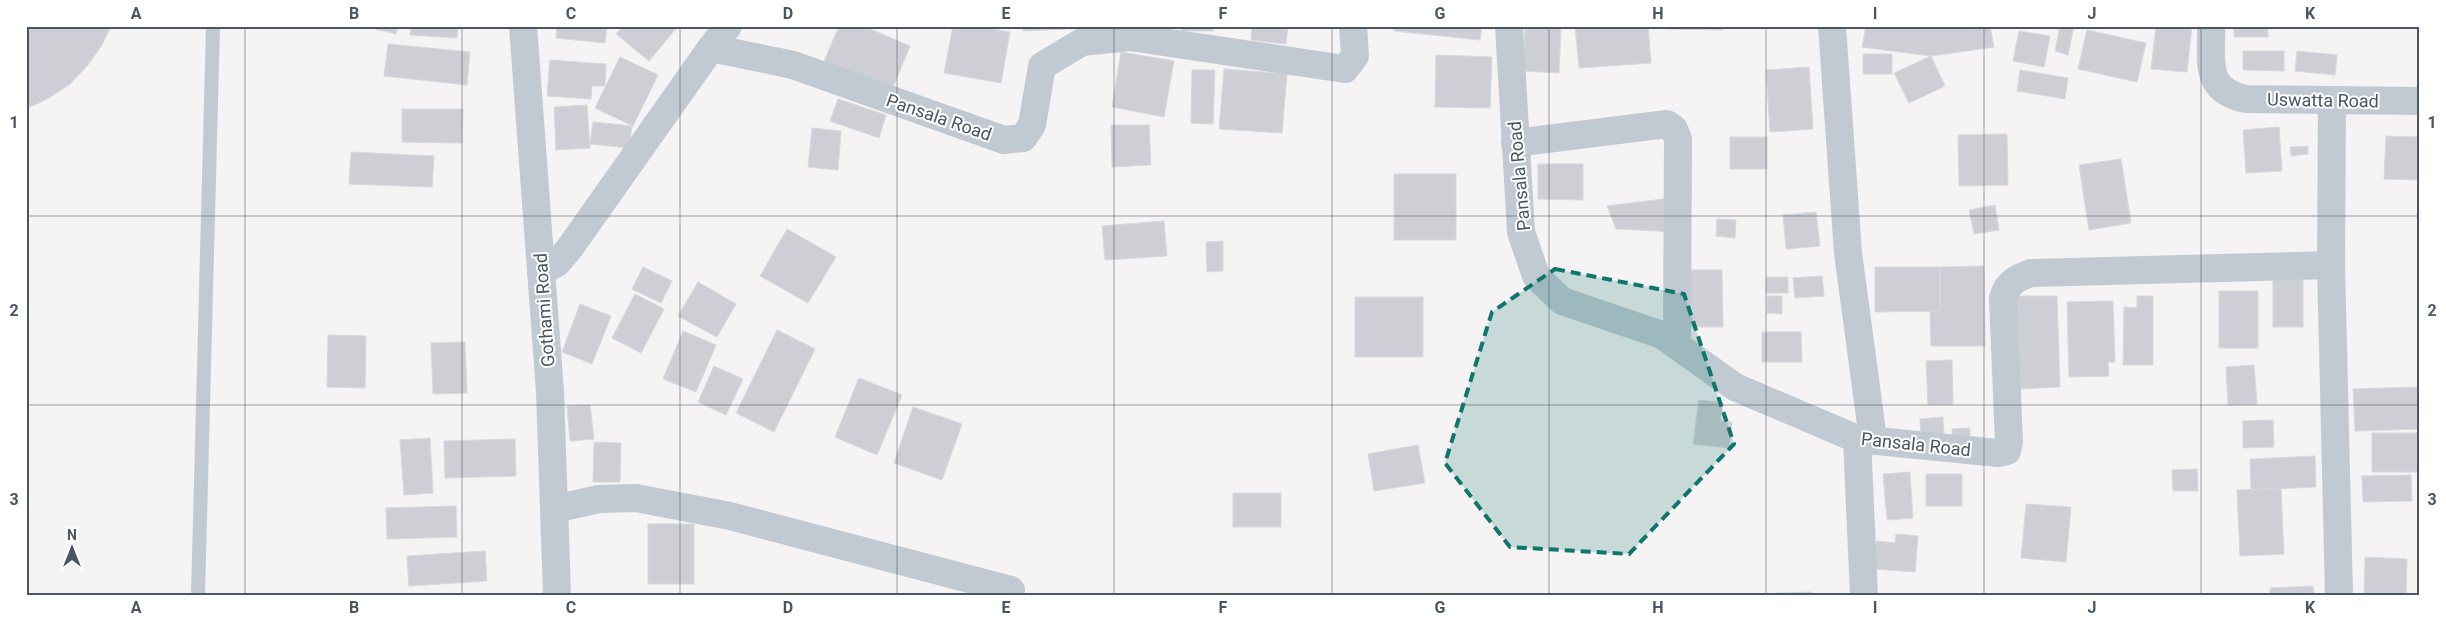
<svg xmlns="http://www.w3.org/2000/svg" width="2446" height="621" font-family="Roboto,sans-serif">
	<rect width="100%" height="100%" fill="#f5f3f3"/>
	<g fill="#cdcfd5" stroke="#d7d9de">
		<path d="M 26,26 L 111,26 L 102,45 L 88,65 L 70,84 L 49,98 L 26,109 Z"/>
		<path d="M 363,26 L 398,26 L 396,34 Z"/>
		<path d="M 411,26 L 458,26 L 457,38 L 410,35 Z"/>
		<path d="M 557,26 L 607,26 L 605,43 L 556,38 Z"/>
		<path d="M 623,26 L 678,26 L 649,61 L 616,34 Z"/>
		<path d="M 839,26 L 863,26 L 910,46 L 891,92 L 823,64 Z"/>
		<path d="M 953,26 L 975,26 L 1010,32 L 1001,83 L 944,73 Z"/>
		<path d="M 1023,26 L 1066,26 L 1066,29 L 1023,31 Z"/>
		<rect x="1182" y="26" width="31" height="5"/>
		<path d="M 1252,26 L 1288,26 L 1286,44 L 1251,40 Z"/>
		<path d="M 1395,26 L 1482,26 L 1480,40 L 1394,31 Z"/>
		<path d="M 1525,26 L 1561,28 L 1559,73 L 1523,71 Z"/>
		<path d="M 1575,26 L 1648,26 L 1651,63 L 1579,68 Z"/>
		<path d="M 1667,26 L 1723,26 L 1723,30 L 1667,29 Z"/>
		<path d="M 1866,26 L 1990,26 L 1994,47 L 1931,56 L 1862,47 Z"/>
		<path d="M 2060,26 L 2074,26 L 2068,55 L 2055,51 Z"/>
		<path d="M 2156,26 L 2192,26 L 2187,72 L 2151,69 Z"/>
		<rect x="2234" y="26" width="34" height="11"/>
		<path d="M 2087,30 L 2146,43 L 2137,82 L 2078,69 Z"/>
		<path d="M 2019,31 L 2050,36 L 2044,67 L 2013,61 Z"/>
		<path d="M 388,44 L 470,52 L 467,85 L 384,76 Z"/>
		<path d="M 2243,51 L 2284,51 L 2284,71 L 2243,70 Z"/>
		<path d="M 2297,51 L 2337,55 L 2335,75 L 2295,71 Z"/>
		<path d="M 1121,52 L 1174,61 L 1164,117 L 1112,107 Z"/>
		<rect x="1863" y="54" width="29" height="20"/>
		<path d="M 1436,55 L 1492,57 L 1490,108 L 1435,107 Z"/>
		<path d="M 1931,56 L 1945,86 L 1909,103 L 1894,73 Z"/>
		<path d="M 620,57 L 658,75 L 633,126 L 595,108 Z"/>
		<path d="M 550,60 L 606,64 L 605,86 L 592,86 L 591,99 L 547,96 Z"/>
		<path d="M 1809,67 L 1813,129 L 1770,132 L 1766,70 Z"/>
		<path d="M 1224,69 L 1287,74 L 1282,133 L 1219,129 Z"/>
		<path d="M 1192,70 L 1215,70 L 1213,124 L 1191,123 Z"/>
		<path d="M 2020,70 L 2068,78 L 2065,99 L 2017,91 Z"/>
		<path d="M 838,99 L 886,115 L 879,138 L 830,121 Z"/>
		<path d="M 587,105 L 590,148 L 556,150 L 554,107 Z"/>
		<path d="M 402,109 L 463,109 L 462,143 L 402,142 Z"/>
		<path d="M 593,122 L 632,126 L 629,148 L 590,144 Z"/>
		<path d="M 1111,125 L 1149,125 L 1151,165 L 1112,167 Z"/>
		<path d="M 2279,127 L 2282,171 L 2246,173 L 2243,130 Z"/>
		<path d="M 812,128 L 841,131 L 838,170 L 808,167 Z"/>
		<path d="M 2007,134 L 2008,185 L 1959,186 L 1958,135 Z"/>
		<path d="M 2386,136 L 2420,137 L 2420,180 L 2384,179 Z"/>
		<rect x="1730" y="137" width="37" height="32"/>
		<path d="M 2308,146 L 2308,154 L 2291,156 L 2290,147 Z"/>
		<path d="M 351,152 L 434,156 L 432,187 L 349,184 Z"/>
		<path d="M 2121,159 L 2131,223 L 2089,230 L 2079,165 Z"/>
		<path d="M 1538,164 L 1583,164 L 1583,200 L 1538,199 Z"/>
		<rect x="1394" y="174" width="62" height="66"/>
		<path d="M 1671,198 L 1678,232 L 1616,229 L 1607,206 Z"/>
		<path d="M 1995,205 L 1999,230 L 1974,234 L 1969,210 Z"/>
		<path d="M 1816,212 L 1820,246 L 1786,249 L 1783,215 Z"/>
		<path d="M 1717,219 L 1736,220 L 1735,238 L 1716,236 Z"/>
		<path d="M 1164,221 L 1167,256 L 1105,260 L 1102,226 Z"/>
		<path d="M 787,229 L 836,257 L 808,303 L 760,276 Z"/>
		<path d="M 1223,241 L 1223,271 L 1207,272 L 1206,242 Z"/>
		<path d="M 1984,266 L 1985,346 L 1931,346 L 1930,311 L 1940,311 L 1940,267 Z"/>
		<path d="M 643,267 L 672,281 L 661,303 L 632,289 Z"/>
		<path d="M 1875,267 L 1940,267 L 1940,311 L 1875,312 Z"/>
		<path d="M 1688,270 L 1722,270 L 1723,327 L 1689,327 Z"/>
		<path d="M 1822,276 L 1824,296 L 1795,298 L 1793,278 Z"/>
		<rect x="1766" y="277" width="22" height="16"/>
		<rect x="2273" y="280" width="30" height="47"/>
		<path d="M 698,282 L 736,304 L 717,337 L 678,316 Z"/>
		<rect x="2219" y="291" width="39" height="57"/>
		<path d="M 635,294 L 664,309 L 641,353 L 612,338 Z"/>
		<path d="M 1767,296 L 1782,296 L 1782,314 L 1767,313 Z"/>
		<path d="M 2014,296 L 2057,296 L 2060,387 L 2017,389 Z"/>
		<path d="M 2137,296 L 2153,296 L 2153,365 L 2123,365 L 2124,307 L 2137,308 Z"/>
		<rect x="1355" y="297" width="68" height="60"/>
		<path d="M 2113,301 L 2115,362 L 2108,362 L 2109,376 L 2069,377 L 2067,302 Z"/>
		<path d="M 580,304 L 611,316 L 592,364 L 562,352 Z"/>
		<path d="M 777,330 L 815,349 L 774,432 L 736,413 Z"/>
		<path d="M 683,331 L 716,345 L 696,392 L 663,379 Z"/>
		<path d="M 1762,332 L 1801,332 L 1802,362 L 1762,362 Z"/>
		<path d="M 328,335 L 366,336 L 365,388 L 327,387 Z"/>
		<path d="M 465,342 L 467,393 L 433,394 L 431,343 Z"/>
		<path d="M 1952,360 L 1953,404 L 1928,405 L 1926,361 Z"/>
		<path d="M 2254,365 L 2257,404 L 2228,405 L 2226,367 Z"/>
		<path d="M 714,366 L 743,379 L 726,415 L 698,402 Z"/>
		<path d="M 859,378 L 902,395 L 877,455 L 835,437 Z"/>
		<path d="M 2420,387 L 2420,429 L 2355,431 L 2353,389 Z"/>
		<path d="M 1699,400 L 1723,403 L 1720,421 L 1732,422 L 1729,448 L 1693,444 Z"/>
		<path d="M 590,405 L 594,439 L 570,441 L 567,406 Z"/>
		<path d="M 913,407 L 962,424 L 942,480 L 894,463 Z"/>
		<path d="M 1943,417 L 1944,439 L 1921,441 L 1920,419 Z"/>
		<path d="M 2273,420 L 2274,447 L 2243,448 L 2243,421 Z"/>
		<path d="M 1970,428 L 1970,445 L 1952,446 L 1952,429 Z"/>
		<rect x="2372" y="433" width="48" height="39"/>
		<path d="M 430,438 L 433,493 L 404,495 L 400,440 Z"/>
		<path d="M 515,439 L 516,476 L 445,478 L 444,441 Z"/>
		<path d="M 594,442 L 621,443 L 620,482 L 593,482 Z"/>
		<path d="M 1418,445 L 1425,483 L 1374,491 L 1368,454 Z"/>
		<path d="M 2315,456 L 2316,487 L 2251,490 L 2250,459 Z"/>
		<path d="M 2197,469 L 2198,491 L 2173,491 L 2172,470 Z"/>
		<path d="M 1910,472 L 1913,518 L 1887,520 L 1883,474 Z"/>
		<rect x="1926" y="474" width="36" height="32"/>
		<path d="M 2411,475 L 2412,501 L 2363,502 L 2362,476 Z"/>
		<path d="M 2281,488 L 2284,554 L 2240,556 L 2237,490 Z"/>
		<rect x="1233" y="493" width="48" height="34"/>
		<path d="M 2026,504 L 2071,507 L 2066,562 L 2021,558 Z"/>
		<path d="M 456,506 L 457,537 L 387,539 L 386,508 Z"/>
		<rect x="648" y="524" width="46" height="60"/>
		<path d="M 1896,534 L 1918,536 L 1915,572 L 1874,569 L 1876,541 L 1895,543 Z"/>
		<path d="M 485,551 L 487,581 L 409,586 L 407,556 Z"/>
		<path d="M 2365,557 L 2407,559 L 2406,595 L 2364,595 Z"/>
		<path d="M 2313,586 L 2314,595 L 2270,595 L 2270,588 Z"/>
		<path d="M 1812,592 L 1812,595 L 1776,595 L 1776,593 Z"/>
	</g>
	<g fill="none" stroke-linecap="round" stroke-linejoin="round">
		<path stroke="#c1cad2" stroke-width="14" d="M 198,595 L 213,26"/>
		<g stroke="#c1cad2" stroke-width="28">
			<path d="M 1509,26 L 1521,232 L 1536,276 L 1562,301 L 1662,335 L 1735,387 L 1857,439 L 1998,453 L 2007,451 L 2009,442 L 2003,298 C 2007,283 2017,278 2031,273 L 2331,265"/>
			<path d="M 1832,26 L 1848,253 L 1873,439"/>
			<path d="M 2211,26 C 2212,62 2203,89 2245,99 L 2420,101"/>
			<path d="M 711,48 L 728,26"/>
			<path d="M 2332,101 L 2331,265 L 2339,595"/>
			<path d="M 1515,143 L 1667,124 L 1674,129 L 1678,139 L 1677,346"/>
			<path d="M 541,271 L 557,263 L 569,249 L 711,48 L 793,65 L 1004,140 L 1023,138 L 1032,125 L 1042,66 L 1082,42 L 1130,37 L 1345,69 L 1355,56 L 1353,26"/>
			<path d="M 1857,439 L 1864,595"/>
			<path d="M 554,509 L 599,499 L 636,498 L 730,516 L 1011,590"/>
		</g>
		<path stroke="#c1cad2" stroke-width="28" d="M 523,26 L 550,392 L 557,595"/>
	</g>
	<path fill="#0f766e" fill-opacity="0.2" stroke="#0f766e" stroke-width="4" stroke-dasharray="10 6" stroke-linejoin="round" d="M 1555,269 L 1684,294 L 1734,444 L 1629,554 L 1510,547 L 1445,463 L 1492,312 Z"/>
	<path fill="none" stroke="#4a5661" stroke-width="1" stroke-opacity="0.55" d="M 245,26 L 245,595M 462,26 L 462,595M 680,26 L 680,595M 897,26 L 897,595M 1114,26 L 1114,595M 1332,26 L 1332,595M 1549,26 L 1549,595M 1766,26 L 1766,595M 1984,26 L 1984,595M 2201,26 L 2201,595M 26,216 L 2420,216M 26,405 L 2420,405"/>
	<g text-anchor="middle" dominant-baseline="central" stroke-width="4" stroke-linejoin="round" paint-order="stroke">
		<g font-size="18" fill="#4a5661" stroke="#fff">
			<text transform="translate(2323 100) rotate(1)">Uswatta Road</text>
			<text transform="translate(939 117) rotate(19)">Pansala Road</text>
			<text transform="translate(1519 176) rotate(-95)">Pansala Road</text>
			<text transform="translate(544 310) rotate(-94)">Gothami Road</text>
			<text transform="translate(1916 444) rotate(6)">Pansala Road</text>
		</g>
	</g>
	<rect width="2446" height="621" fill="none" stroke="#ffffff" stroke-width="55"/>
	<g transform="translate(72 548)" stroke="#ffffff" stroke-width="4" paint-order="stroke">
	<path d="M0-4L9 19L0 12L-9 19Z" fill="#4a5661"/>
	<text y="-8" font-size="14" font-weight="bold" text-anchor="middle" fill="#4a5661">N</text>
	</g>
	<rect x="28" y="28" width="2390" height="566" fill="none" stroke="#4a5661" stroke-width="2"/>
	<g font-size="16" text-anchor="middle" font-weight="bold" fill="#4a5661">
		<text x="136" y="19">A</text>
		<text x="354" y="19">B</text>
		<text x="571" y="19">C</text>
		<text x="788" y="19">D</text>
		<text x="1006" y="19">E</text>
		<text x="1223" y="19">F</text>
		<text x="1440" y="19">G</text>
		<text x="1658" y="19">H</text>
		<text x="1875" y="19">I</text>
		<text x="2092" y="19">J</text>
		<text x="2310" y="19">K</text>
		<text x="14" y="128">1</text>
		<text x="2432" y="128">1</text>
		<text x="14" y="316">2</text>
		<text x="2432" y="316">2</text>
		<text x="14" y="505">3</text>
		<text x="2432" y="505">3</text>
		<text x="136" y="613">A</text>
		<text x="354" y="613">B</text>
		<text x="571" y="613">C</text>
		<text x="788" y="613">D</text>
		<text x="1006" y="613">E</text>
		<text x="1223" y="613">F</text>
		<text x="1440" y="613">G</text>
		<text x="1658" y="613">H</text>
		<text x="1875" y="613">I</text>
		<text x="2092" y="613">J</text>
		<text x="2310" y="613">K</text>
	</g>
</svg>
